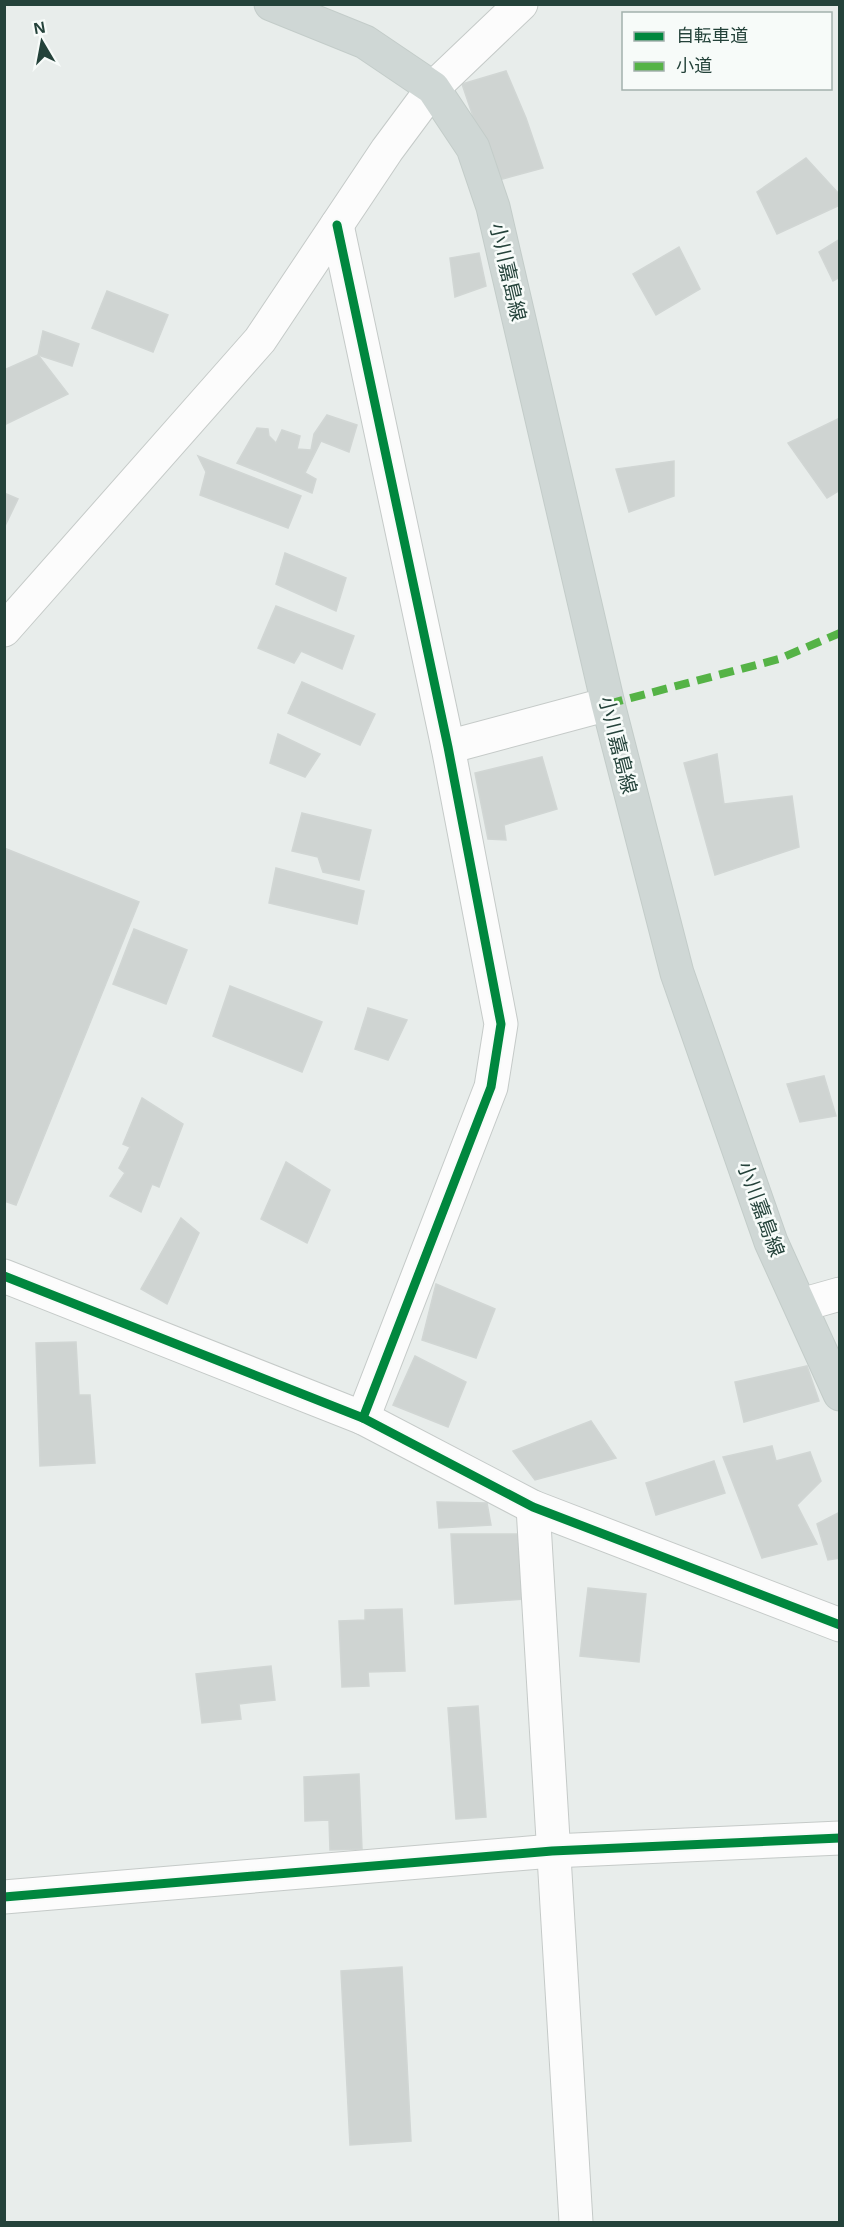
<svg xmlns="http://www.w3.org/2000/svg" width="844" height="2227" font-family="Helvetica,'Noto Sans JP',sans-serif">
	<rect width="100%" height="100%" fill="#e8edeb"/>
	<g fill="#cfd4d2" stroke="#d1d6d4" stroke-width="1.5">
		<path d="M 506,71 L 526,118 L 543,168 L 495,181 L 462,84 Z"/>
		<path d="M 806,158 L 840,195 L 840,205 L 777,234 L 757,192 Z"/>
		<path d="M 840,239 L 840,277 L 833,281 L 819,252 Z"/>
		<path d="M 679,247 L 700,289 L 656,315 L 633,274 Z"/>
		<path d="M 479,253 L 486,286 L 455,297 L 450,258 Z"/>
		<path d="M 107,291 L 168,315 L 153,352 L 92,328 Z"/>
		<path d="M 43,331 L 79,344 L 72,366 L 38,355 Z"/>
		<path d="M 38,355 L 68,394 L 4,425 L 4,370 Z"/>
		<path d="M 327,415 L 357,425 L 349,452 L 321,441 L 305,473 L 316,479 L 312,493 L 237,463 L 257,428 L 268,429 L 269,436 L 276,443 L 282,430 L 300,436 L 297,449 L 311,450 L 314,434 Z"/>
		<path d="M 840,418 L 840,490 L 827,498 L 788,443 Z"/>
		<path d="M 198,456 L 301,496 L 288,528 L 200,495 L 206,472 Z"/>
		<path d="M 674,461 L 674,496 L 629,512 L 616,469 Z"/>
		<path d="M 4,493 L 18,499 L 4,528 Z"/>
		<path d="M 285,553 L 346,578 L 336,611 L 276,584 Z"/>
		<path d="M 276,606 L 354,636 L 342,669 L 301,651 L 294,663 L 258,648 Z"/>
		<path d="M 302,682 L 375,714 L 360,745 L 288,713 Z"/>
		<path d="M 278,734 L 320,754 L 305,777 L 270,763 Z"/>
		<path d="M 717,754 L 724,804 L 792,796 L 799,847 L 715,875 L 684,763 Z"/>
		<path d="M 542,757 L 557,809 L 504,825 L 506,840 L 488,839 L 475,773 Z"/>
		<path d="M 302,813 L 371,830 L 359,880 L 323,872 L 318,857 L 292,851 Z"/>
		<path d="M 4,848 L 139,902 L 16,1205 L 4,1201 Z"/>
		<path d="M 276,868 L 364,891 L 357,924 L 269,903 Z"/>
		<path d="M 134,929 L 187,950 L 166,1004 L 113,984 Z"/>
		<path d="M 230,986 L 322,1022 L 302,1072 L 213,1036 Z"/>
		<path d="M 368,1008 L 407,1020 L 388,1060 L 355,1049 Z"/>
		<path d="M 824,1076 L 836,1116 L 800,1122 L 787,1084 Z"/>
		<path d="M 142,1098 L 183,1124 L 159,1187 L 152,1184 L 141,1212 L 110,1196 L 125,1173 L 119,1168 L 130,1147 L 123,1144 Z"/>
		<path d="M 286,1162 L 330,1190 L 307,1243 L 261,1219 Z"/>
		<path d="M 181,1218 L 199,1233 L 167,1304 L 141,1289 Z"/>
		<path d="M 436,1284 L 495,1309 L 476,1358 L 422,1340 Z"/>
		<path d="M 76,1342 L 79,1395 L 90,1395 L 95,1463 L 40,1466 L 36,1343 Z"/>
		<path d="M 415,1356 L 466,1382 L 448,1427 L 393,1405 Z"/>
		<path d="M 807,1366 L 819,1401 L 744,1422 L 735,1382 Z"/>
		<path d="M 591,1421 L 616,1458 L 535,1480 L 513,1451 Z"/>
		<path d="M 772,1446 L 776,1461 L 810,1452 L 821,1481 L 797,1505 L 817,1544 L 762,1558 L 723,1457 Z"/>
		<path d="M 714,1461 L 725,1493 L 656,1515 L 646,1483 Z"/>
		<path d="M 437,1502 L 487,1503 L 491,1525 L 439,1528 Z"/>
		<path d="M 840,1512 L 840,1558 L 828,1560 L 817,1524 Z"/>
		<path d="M 451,1534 L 518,1534 L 524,1599 L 455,1604 Z"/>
		<path d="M 588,1588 L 646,1594 L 639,1662 L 580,1656 Z"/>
		<path d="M 402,1609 L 405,1671 L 368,1672 L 369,1686 L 342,1687 L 339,1621 L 365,1620 L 365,1610 Z"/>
		<path d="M 271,1666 L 275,1700 L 239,1704 L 241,1719 L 202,1723 L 196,1674 Z"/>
		<path d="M 478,1706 L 486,1817 L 456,1819 L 448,1708 Z"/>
		<path d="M 359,1774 L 362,1849 L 330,1850 L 329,1820 L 305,1821 L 304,1777 Z"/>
		<path d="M 402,1967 L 411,2141 L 350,2145 L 341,1971 Z"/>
	</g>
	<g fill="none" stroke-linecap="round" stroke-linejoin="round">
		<g stroke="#c5cac8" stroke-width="35">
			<g id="minor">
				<path d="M 337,225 L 448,747 L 501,1024 L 491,1087 L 363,1418"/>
				<path d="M 4,630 L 260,340 L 387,150 L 433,88 L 521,4"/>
				<path d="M 448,747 L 608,704"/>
				<path d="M 4,1276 L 363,1418 L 533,1507 L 840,1625"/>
				<path d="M 801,1305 L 840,1294"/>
				<path d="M 533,1507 L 576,2222"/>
				<path d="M 4,1897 L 552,1851 L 840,1838"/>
			</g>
		</g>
		<g stroke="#c3ccc9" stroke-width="35">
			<path id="major" d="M 271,4 L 365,42 L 433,88 L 473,148 L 493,207 L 608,704 L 677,973 L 771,1242 L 840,1394"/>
		</g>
		<use href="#minor" stroke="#fcfcfc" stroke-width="33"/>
		<use href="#major" stroke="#cfd7d5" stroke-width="33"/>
		<path stroke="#55b346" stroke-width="8" stroke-dasharray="15 8" stroke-linecap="butt" d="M 608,704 L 779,659 L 840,633"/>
		<g stroke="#f7fbf9" stroke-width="13">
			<g id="cycleway">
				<path d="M 337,225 L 448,747 L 501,1024 L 491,1087 L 363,1418"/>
				<path d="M 4,1276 L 363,1418 L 533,1507 L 840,1625"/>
				<path d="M 4,1897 L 552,1851 L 840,1838"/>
			</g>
		</g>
		<use href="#cycleway" stroke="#00873e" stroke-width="9"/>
	</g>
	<g text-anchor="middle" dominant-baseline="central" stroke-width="5" stroke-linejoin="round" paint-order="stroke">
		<g font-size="20" fill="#24423a" stroke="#f7fbf9">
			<text transform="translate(508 272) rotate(77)">小川嘉島線</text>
			<text transform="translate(618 745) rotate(76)">小川嘉島線</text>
			<text transform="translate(761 1209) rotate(70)">小川嘉島線</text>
		</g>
	</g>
	<rect width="844" height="2227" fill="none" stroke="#24423a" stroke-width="12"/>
	<rect x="622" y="12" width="210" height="78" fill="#f7fbf9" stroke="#a3b1ad" stroke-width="1.5"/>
	<rect x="634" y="32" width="30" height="9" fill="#00873e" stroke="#a3b1ad" stroke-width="1.5"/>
	<text x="676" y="42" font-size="18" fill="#24423a">自転車道</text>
	<rect x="634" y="62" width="30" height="9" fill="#55b346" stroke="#a3b1ad" stroke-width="1.5"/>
	<text x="676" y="72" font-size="18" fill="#24423a">小道</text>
	<g transform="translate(42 42) rotate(350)" stroke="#f7fbf9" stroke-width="4.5" paint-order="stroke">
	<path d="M0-4.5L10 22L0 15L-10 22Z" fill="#24423a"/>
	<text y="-9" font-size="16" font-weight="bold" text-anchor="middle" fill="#24423a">N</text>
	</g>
</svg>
